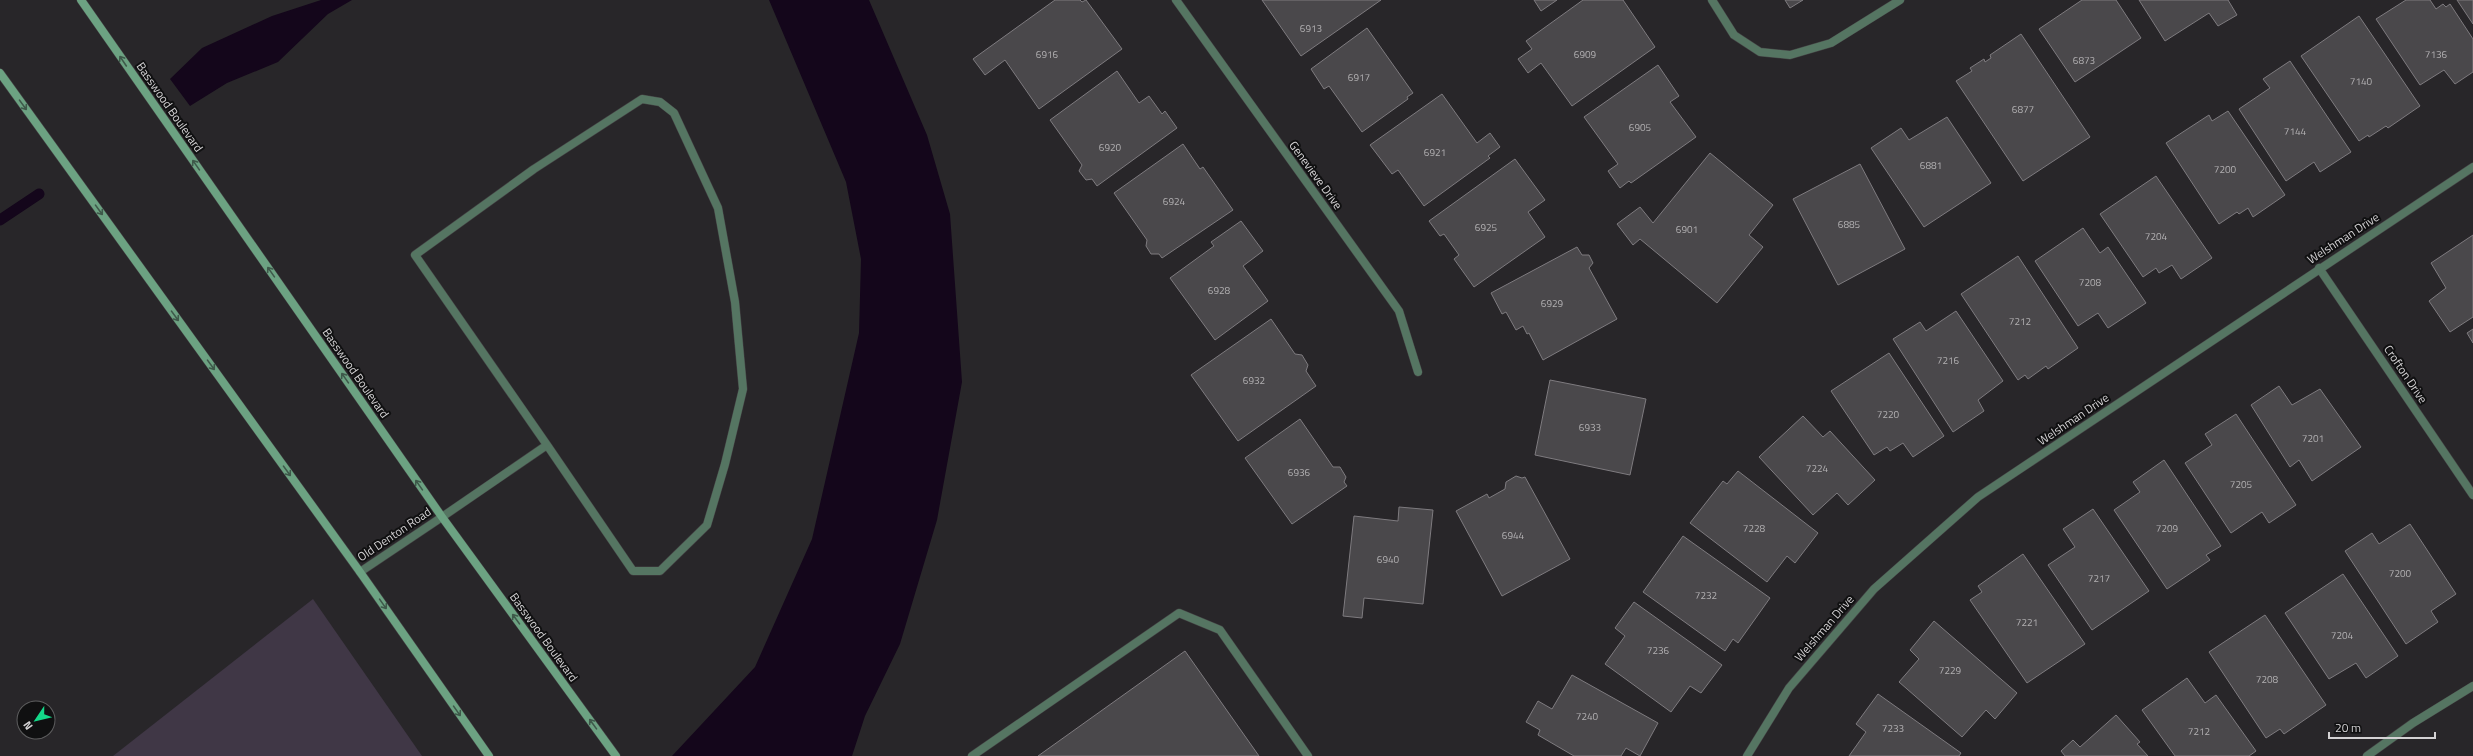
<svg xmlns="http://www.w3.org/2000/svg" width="2473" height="756" font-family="'Titillium Web',sans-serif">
	<rect width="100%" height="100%" fill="#282629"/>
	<path fill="#403746" d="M 313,599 L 422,756 L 113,756 Z"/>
	<g fill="#14061b">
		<path d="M 321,0 L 352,0 L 328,14 L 278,62 L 227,83 L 190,106 L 170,79 L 202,48 L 272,16 Z"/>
		<path d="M 769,0 L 869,0 L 927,135 L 950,214 L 962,382 L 937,520 L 900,644 L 865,716 L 852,756 L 672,756 L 755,667 L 812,539 L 859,333 L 861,259 L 846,182 Z"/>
	</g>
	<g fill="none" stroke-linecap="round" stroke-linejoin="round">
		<path stroke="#14061b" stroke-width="11" d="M 0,220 L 39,194"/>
	</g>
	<g fill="#4a484b" stroke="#7e7b7f">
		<path d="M 1055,0 L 1080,0 L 1082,2 L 1086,0 L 1122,49 L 1039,109 L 1005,60 L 985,75 L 973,59 Z"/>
		<path d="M 1262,0 L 1381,0 L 1301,56 Z"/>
		<path d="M 1534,0 L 1557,0 L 1541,11 Z"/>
		<path d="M 1583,0 L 1623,0 L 1655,47 L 1572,106 L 1541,63 L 1528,73 L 1518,59 L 1532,49 L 1526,41 Z"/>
		<path d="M 1785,0 L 1803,0 L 1790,8 Z"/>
		<path d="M 2082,0 L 2116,0 L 2141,38 L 2075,82 L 2039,29 Z"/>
		<path d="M 2139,0 L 2228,0 L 2237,15 L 2218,26 L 2209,13 L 2165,41 Z"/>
		<path d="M 2406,0 L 2430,0 L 2436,9 L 2443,4 L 2446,7 L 2450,4 L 2473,39 L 2473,72 L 2455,84 L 2444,70 L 2420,85 L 2376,19 Z"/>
		<path d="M 2457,0 L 2473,0 L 2473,24 Z"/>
		<path d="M 2359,16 L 2420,106 L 2388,128 L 2386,126 L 2369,137 L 2368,135 L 2359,141 L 2301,56 Z"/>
		<path d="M 1367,28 L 1413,93 L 1407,97 L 1408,99 L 1362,132 L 1329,86 L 1324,89 L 1311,69 Z"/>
		<path d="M 2021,34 L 2090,137 L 2023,181 L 1956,81 L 1972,71 L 1970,68 L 1984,59 L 1985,62 L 1991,58 L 1990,55 Z"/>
		<path d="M 2290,61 L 2351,152 L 2320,172 L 2314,162 L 2286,181 L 2239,109 L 2270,88 L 2263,79 Z"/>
		<path d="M 1658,65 L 1679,96 L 1670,102 L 1696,137 L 1631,183 L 1629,181 L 1620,188 L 1608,171 L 1618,164 L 1584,117 Z"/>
		<path d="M 1117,71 L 1139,103 L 1149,96 L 1162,114 L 1165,111 L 1177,128 L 1097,186 L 1092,179 L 1086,180 L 1079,171 L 1082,165 L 1050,120 Z"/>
		<path d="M 1442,94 L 1477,143 L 1490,133 L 1500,147 L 1488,156 L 1490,158 L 1424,206 L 1398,170 L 1392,174 L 1370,145 Z"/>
		<path d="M 2228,111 L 2285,195 L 2253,217 L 2248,208 L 2239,214 L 2237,212 L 2219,224 L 2166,143 L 2209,115 L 2212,121 Z"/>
		<path d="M 1947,117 L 1991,183 L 1924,227 L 1871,148 L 1901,128 L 1909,140 Z"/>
		<path d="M 1183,144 L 1200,169 L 1203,167 L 1233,210 L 1162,258 L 1159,254 L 1151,254 L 1146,246 L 1147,240 L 1114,193 Z"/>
		<path d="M 1710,153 L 1773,205 L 1749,235 L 1763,247 L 1717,303 L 1640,239 L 1633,245 L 1617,224 L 1640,207 L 1653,223 Z"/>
		<path d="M 1515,159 L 1545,200 L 1528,212 L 1545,237 L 1474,287 L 1454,259 L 1459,255 L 1444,234 L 1440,236 L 1429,221 Z"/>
		<path d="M 1860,164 L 1905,249 L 1838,285 L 1793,199 Z"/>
		<path d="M 2156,176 L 2212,258 L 2181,279 L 2172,265 L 2159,273 L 2156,268 L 2143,277 L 2100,214 Z"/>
		<path d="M 1241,221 L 1263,251 L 1243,266 L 1268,301 L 1215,340 L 1170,278 L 1214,246 L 1211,242 Z"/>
		<path d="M 2083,228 L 2100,253 L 2108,247 L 2146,303 L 2108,328 L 2098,313 L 2078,326 L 2035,261 Z"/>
		<path d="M 2473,235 L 2473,317 L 2450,332 L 2429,301 L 2446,288 L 2431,263 Z"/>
		<path d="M 1577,247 L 1582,255 L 1589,255 L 1593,263 L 1589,268 L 1617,319 L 1543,360 L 1529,333 L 1527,334 L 1523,326 L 1516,330 L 1506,312 L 1502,314 L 1491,293 Z"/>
		<path d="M 2018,256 L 2078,348 L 2048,369 L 2046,366 L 2028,379 L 2025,375 L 2018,380 L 1961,294 Z"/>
		<path d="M 1956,311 L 2003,381 L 1978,400 L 1984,411 L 1953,432 L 1893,339 L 1920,322 L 1926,331 Z"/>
		<path d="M 1271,319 L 1295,354 L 1302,355 L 1308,365 L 1306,371 L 1316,386 L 1238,441 L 1191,375 Z"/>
		<path d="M 2473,329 L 2473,343 L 2467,333 Z"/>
		<path d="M 1889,353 L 1944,436 L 1913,457 L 1903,443 L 1890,451 L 1887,447 L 1874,455 L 1831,391 Z"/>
		<path d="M 1550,380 L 1646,399 L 1630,475 L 1535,455 Z"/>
		<path d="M 2279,386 L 2292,405 L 2320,389 L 2361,447 L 2312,481 L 2299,460 L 2290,467 L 2251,405 Z"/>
		<path d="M 2236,414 L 2296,505 L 2269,523 L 2262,512 L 2231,533 L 2185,463 L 2212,445 L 2205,434 Z"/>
		<path d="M 1803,416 L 1823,437 L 1830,431 L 1875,480 L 1848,505 L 1837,493 L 1813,515 L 1759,457 Z"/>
		<path d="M 1300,419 L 1333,467 L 1340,467 L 1346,477 L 1344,482 L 1347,486 L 1292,524 L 1245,458 Z"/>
		<path d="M 2164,460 L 2221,546 L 2206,555 L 2210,560 L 2167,589 L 2114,510 L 2140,492 L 2133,482 Z"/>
		<path d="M 1738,471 L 1818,533 L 1795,563 L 1787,556 L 1767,582 L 1690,523 L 1723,481 L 1727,484 Z"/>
		<path d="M 1516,476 L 1522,478 L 1525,477 L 1570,559 L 1502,596 L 1456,511 L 1487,494 L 1489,498 L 1505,489 L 1506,482 Z"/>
		<path d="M 1399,507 L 1433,510 L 1423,604 L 1364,598 L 1362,618 L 1343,616 L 1354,516 L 1398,521 Z"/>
		<path d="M 2093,509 L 2149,591 L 2092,630 L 2048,565 L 2075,547 L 2063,529 Z"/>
		<path d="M 2410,524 L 2456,594 L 2431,611 L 2438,622 L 2406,644 L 2345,551 L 2372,533 L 2379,544 Z"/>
		<path d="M 1683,536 L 1770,598 L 1738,643 L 1733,639 L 1725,651 L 1643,592 Z"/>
		<path d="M 2023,554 L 2085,644 L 2027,683 L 1970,600 L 1982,592 L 1978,586 Z"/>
		<path d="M 2343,574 L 2398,656 L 2366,678 L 2356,663 L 2329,679 L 2285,613 Z"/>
		<path d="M 1634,602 L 1722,665 L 1701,693 L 1690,686 L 1671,712 L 1605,664 L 1625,636 L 1615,628 Z"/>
		<path d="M 2265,615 L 2326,705 L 2284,734 L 2280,729 L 2266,738 L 2209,652 Z"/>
		<path d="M 1934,621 L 2017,693 L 1995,719 L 1986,710 L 1962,737 L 1899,682 L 1919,659 L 1910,650 Z"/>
		<path d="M 1185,651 L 1259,756 L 1038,756 Z"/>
		<path d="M 1572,675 L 1658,723 L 1640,756 L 1626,748 L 1621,756 L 1574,756 L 1538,735 L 1540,730 L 1526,722 L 1538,701 L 1552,709 Z"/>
		<path d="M 2187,678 L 2205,703 L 2216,695 L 2256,751 L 2249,756 L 2175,756 L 2142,710 Z"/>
		<path d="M 1878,694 L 1961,753 L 1959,756 L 1849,756 L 1866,732 L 1856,724 Z"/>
		<path d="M 2116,715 L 2140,742 L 2137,744 L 2148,756 L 2065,756 L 2061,751 L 2073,740 L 2080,747 Z"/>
	</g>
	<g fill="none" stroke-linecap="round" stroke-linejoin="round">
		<g stroke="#444244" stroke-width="9">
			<g id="service">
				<path d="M 442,517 L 547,445 L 415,255 L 534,169 L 642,99 L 660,102 L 674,113 L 718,208 L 735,302 L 743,389 L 725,464 L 707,525 L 660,571 L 633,571 L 547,445"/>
				<path d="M 972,756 L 1179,613 L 1220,630 L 1308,756"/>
			</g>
		</g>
		<g stroke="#444244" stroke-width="9">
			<g id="minor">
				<path d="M 1176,0 L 1399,311 L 1418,372"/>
				<path d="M 1712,0 L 1734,35 L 1760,52 L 1790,55 L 1831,43 L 1900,0"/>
				<path d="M 2319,268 L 2473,495"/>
				<path d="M 360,572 L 442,517"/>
				<path d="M 1747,756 L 1789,688 L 1874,589 L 1978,497 L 2473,167"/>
				<path d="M 2367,756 L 2413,723 L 2473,686"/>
			</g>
		</g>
		<g stroke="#444244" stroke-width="9">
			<g id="secondary">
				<path d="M 81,0 L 442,517 L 616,756"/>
				<path d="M 0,73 L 360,572 L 489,756"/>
			</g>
		</g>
		<use href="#service" stroke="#557562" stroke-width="8"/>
		<use href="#minor" stroke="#557562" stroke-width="8"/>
		<use href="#secondary" stroke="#6ca282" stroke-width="8"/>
	</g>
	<defs><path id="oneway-shaft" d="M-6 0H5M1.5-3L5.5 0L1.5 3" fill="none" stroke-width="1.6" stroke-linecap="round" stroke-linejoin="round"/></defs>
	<g stroke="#3e594a">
		<use href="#oneway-shaft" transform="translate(123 61) rotate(-124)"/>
		<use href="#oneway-shaft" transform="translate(23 105) rotate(54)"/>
		<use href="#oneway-shaft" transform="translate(196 165) rotate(-125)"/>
		<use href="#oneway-shaft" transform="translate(99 210) rotate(54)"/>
		<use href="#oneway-shaft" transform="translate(271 272) rotate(-125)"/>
		<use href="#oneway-shaft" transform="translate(175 316) rotate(54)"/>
		<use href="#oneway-shaft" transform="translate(211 365) rotate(54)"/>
		<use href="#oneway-shaft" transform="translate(345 378) rotate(-125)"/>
		<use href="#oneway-shaft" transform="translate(287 471) rotate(54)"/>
		<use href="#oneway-shaft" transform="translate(419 485) rotate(-125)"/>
		<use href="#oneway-shaft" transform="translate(383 604) rotate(55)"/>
		<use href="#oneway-shaft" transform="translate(516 619) rotate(-126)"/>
		<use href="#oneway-shaft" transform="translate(457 711) rotate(55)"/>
		<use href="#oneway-shaft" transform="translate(593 724) rotate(-126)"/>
	</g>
	<g text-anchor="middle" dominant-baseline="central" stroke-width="4" stroke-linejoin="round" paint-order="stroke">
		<g font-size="10" fill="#b2b0b2">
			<text x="1311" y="28">6913</text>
			<text x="1047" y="54">6916</text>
			<text x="1585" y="54">6909</text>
			<text x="2436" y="54">7136</text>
			<text x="2084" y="60">6873</text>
			<text x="1359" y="77">6917</text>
			<text x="2361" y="81">7140</text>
			<text x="2023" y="109">6877</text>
			<text x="1640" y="127">6905</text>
			<text x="2295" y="131">7144</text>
			<text x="1110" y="147">6920</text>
			<text x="1435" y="152">6921</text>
			<text x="1931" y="165">6881</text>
			<text x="2225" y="169">7200</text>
			<text x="1174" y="201">6924</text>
			<text x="1849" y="224">6885</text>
			<text x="1486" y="227">6925</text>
			<text x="1687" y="229">6901</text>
			<text x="2156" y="236">7204</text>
			<text x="2090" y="282">7208</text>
			<text x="1219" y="290">6928</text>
			<text x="1552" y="303">6929</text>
			<text x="2020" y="321">7212</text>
			<text x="1948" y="360">7216</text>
			<text x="1254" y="380">6932</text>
			<text x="1888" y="414">7220</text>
			<text x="1590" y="427">6933</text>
			<text x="2313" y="438">7201</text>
			<text x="1817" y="468">7224</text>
			<text x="1299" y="472">6936</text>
			<text x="2241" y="484">7205</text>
			<text x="1754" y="528">7228</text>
			<text x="2167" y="528">7209</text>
			<text x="1513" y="535">6944</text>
			<text x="1388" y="559">6940</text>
			<text x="2400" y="573">7200</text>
			<text x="2099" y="578">7217</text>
			<text x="1706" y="595">7232</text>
			<text x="2027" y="622">7221</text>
			<text x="2342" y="635">7204</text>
			<text x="1658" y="650">7236</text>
			<text x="1950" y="670">7229</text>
			<text x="2267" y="679">7208</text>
			<text x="1587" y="716">7240</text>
			<text x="1893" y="728">7233</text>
			<text x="2199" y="731">7212</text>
		</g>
		<g font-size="12" fill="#d4d2d4" stroke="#101011">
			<text transform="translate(170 107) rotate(55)">Basswood Boulevard</text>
			<text transform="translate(1316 175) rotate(54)">Genevieve Drive</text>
			<text transform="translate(2343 238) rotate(-33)">Welshman Drive</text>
			<text transform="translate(356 373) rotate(55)">Basswood Boulevard</text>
			<text transform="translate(2406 374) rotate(56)">Crofton Drive</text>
			<text transform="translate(2073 419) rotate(-34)">Welshman Drive</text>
			<text transform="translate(394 534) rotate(-34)">Old Denton Road</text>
			<text transform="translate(1824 628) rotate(-49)">Welshman Drive</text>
			<text transform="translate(544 637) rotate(54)">Basswood Boulevard</text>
		</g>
	</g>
	<g transform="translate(36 720) rotate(235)"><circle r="19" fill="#101011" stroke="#5e5e5f"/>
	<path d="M0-3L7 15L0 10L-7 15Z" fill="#14d989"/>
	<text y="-6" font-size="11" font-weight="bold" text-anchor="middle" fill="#d4d2d4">N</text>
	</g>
	<path d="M2329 732v6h106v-6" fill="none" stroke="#d4d2d4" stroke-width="2"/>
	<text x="2335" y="732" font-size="12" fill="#d4d2d4" stroke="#101011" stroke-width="3" paint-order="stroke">20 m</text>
</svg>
